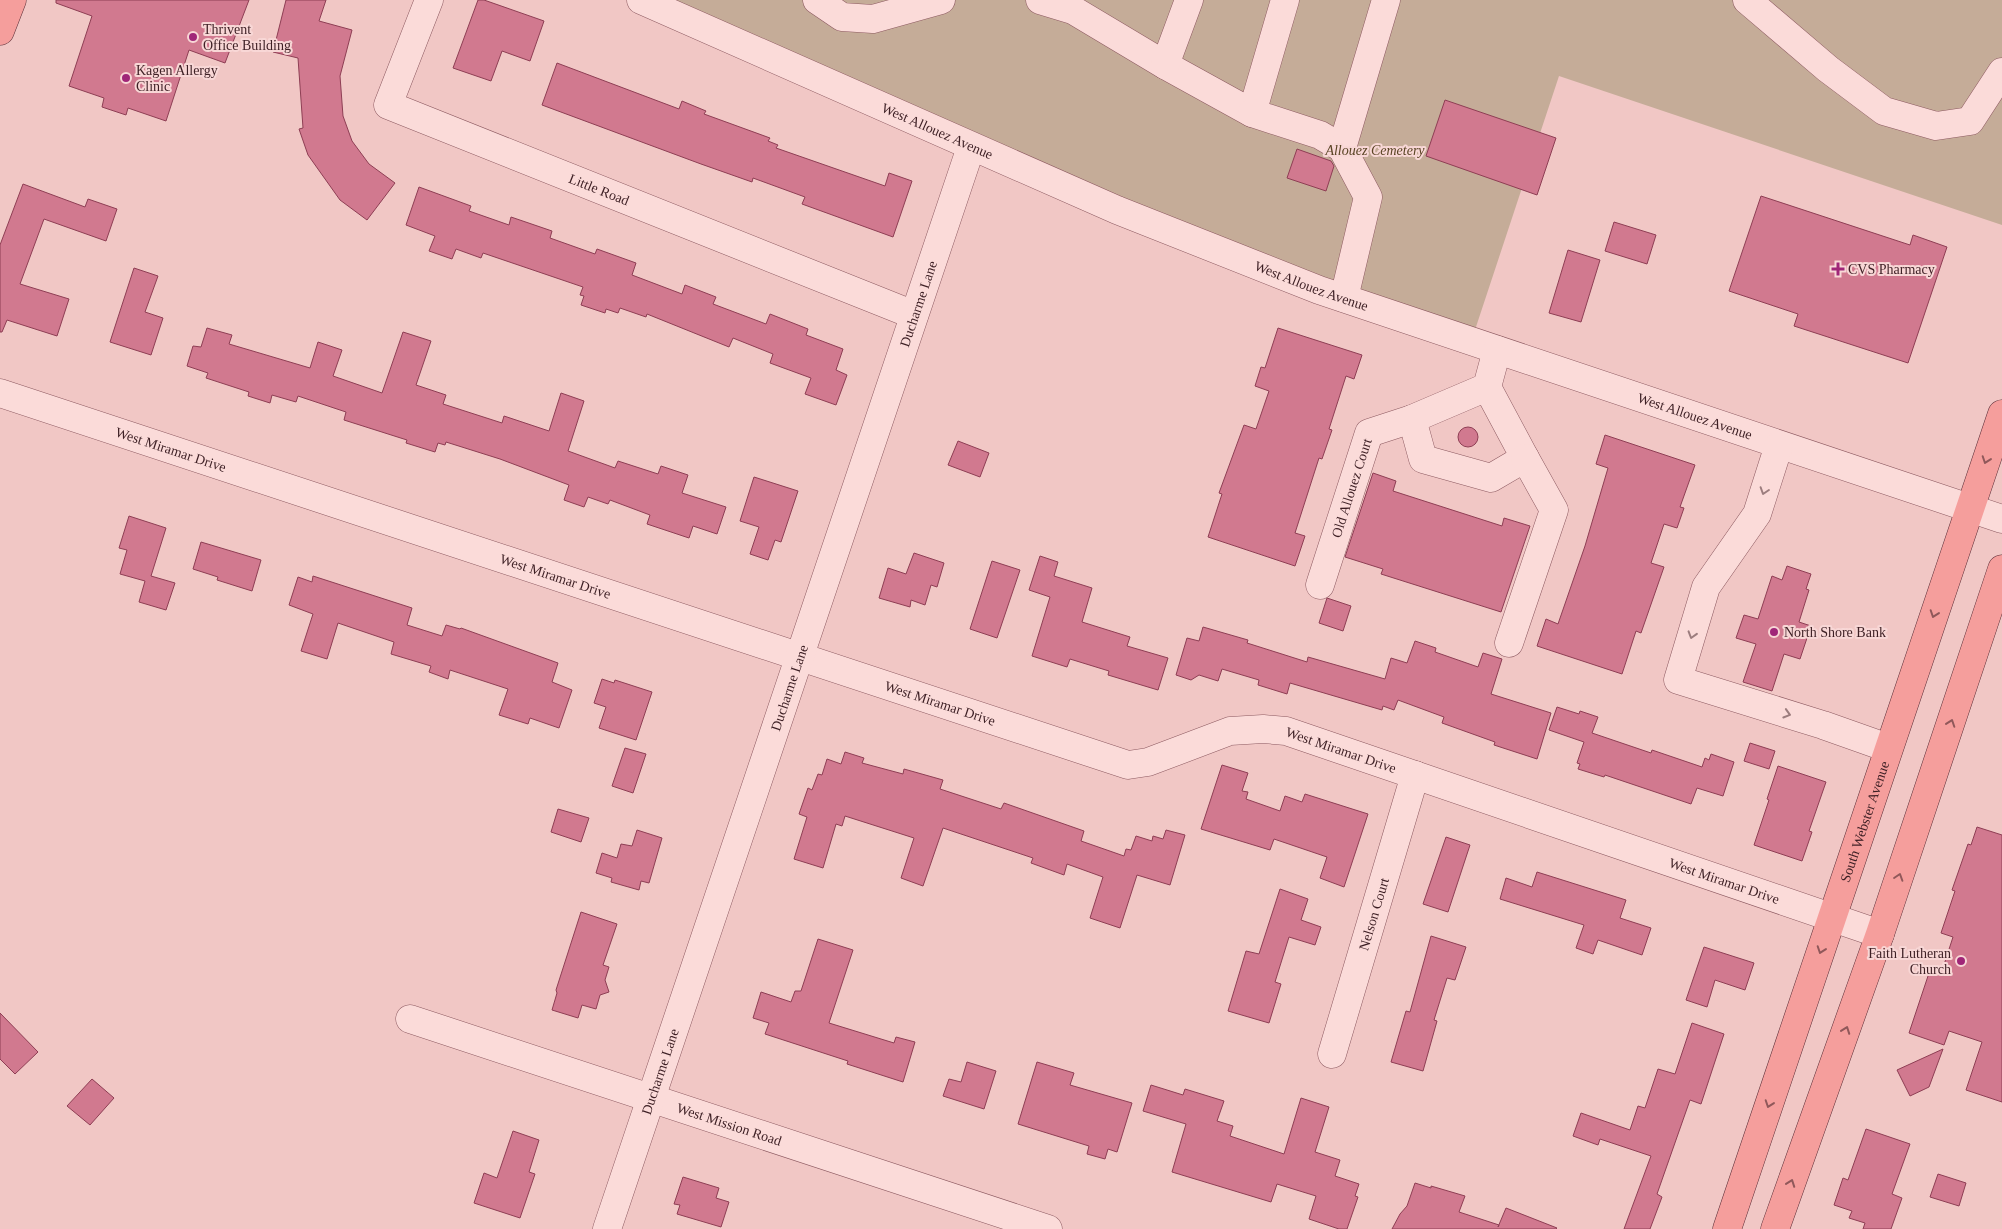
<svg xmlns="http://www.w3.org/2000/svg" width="2002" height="1229" font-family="Georgia,serif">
	<rect width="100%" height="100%" fill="#f1c7c5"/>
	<path fill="#c5ac98" d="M 641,0 L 2002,0 L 2002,225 L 1559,76 L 1471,342 Z"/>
	<g fill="#d1798f" stroke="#8e3e54">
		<path d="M 56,0 L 249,0 L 225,63 L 189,50 L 166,121 L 128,108 L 126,115 L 102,107 L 104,98 L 69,86 L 92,16 L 56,3 Z"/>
		<path d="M 286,0 L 326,0 L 319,21 L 352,30 L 340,76 L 343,116 L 352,141 L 369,164 L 395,183 L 367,220 L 340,200 L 308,155 L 299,129 L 303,128 L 298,58 L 273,52 Z"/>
		<path d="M 478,0 L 484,0 L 544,21 L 530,61 L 502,51 L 491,81 L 453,68 Z"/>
		<path d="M 557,63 L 679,109 L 682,101 L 706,111 L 704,114 L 770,138 L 768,141 L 778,145 L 776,148 L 885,186 L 889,173 L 912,181 L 893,237 L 802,204 L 805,197 L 753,178 L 752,182 L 701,164 L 542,105 Z"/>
		<path d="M 1445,100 L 1556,138 L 1537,195 L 1426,156 Z"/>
		<path d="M 1297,149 L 1331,161 L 1334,166 L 1326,191 L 1287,178 Z"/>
		<path d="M 23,184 L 85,207 L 88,199 L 117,209 L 106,241 L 44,219 L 20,284 L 69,299 L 57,336 L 7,320 L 2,332 L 0,332 L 0,245 Z"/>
		<path d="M 419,187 L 471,206 L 469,211 L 509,225 L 511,217 L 552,231 L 550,238 L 595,254 L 597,249 L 636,263 L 632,275 L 682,294 L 685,285 L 716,297 L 713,304 L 766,324 L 770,314 L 808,329 L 806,335 L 843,349 L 836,370 L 847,375 L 836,405 L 805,394 L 811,378 L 770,363 L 773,354 L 733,338 L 729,347 L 647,314 L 646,317 L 620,308 L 618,313 L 606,309 L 605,313 L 581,305 L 584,296 L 580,295 L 583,287 L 483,253 L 481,258 L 456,249 L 452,259 L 429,251 L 435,236 L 406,225 Z"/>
		<path d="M 1761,196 L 1910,245 L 1913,235 L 1947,247 L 1908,363 L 1794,326 L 1798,314 L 1729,291 Z"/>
		<path d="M 1614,222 L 1656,235 L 1647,264 L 1605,251 Z"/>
		<path d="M 1568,250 L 1600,260 L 1581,322 L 1549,313 Z"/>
		<path d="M 134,268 L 158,276 L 145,312 L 163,318 L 151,355 L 110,342 Z"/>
		<path d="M 207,328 L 232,335 L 229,344 L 310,368 L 318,342 L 342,350 L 333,376 L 382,393 L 403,332 L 431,341 L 416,385 L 446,395 L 443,404 L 502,423 L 504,416 L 549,431 L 561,393 L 584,401 L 568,451 L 615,468 L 618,461 L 658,474 L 661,466 L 688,475 L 682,493 L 726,507 L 717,534 L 693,526 L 689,538 L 647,524 L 650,515 L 610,500 L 608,504 L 588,497 L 584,507 L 564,500 L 569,485 L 500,459 L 446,442 L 445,445 L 438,443 L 435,452 L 406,443 L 407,440 L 344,420 L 346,412 L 298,396 L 296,402 L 272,395 L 270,403 L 248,396 L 249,392 L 206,378 L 208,373 L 187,366 L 193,346 L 201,347 Z"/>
		<path d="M 1278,328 L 1362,355 L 1354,379 L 1346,376 L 1329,429 L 1332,430 L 1322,459 L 1319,458 L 1295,533 L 1305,536 L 1295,566 L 1208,537 L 1222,494 L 1219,493 L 1244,425 L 1256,429 L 1269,391 L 1255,386 L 1261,367 L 1265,368 Z"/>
		<circle cx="1468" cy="437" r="10"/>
		<path d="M 1605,435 L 1695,465 L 1680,507 L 1684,508 L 1677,528 L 1664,524 L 1651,563 L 1664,567 L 1641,633 L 1636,631 L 1622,674 L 1537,646 L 1546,619 L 1558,624 L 1585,546 L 1608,468 L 1596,464 Z"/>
		<path d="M 958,441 L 989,453 L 980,477 L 948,465 Z"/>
		<path d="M 1373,473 L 1396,481 L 1393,491 L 1502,526 L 1504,518 L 1530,526 L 1501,612 L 1381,574 L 1383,569 L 1345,557 Z"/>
		<path d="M 754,477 L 798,491 L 781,542 L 775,540 L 768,560 L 750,554 L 759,527 L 740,521 Z"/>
		<path d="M 129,516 L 166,528 L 151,576 L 175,583 L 166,610 L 139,602 L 145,581 L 120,574 L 127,550 L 119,548 Z"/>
		<path d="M 201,542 L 261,560 L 252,591 L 217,580 L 218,577 L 193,569 Z"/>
		<path d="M 914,553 L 944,563 L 937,587 L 931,585 L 925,605 L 911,600 L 910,607 L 879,598 L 888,568 L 906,574 Z"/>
		<path d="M 1040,556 L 1058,562 L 1054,576 L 1092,588 L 1082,622 L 1130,637 L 1127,646 L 1168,658 L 1158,690 L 1108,675 L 1109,671 L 1070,659 L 1067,667 L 1032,656 L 1050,597 L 1029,590 Z"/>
		<path d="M 992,561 L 1020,570 L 997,638 L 970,629 Z"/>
		<path d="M 1787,566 L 1811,574 L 1806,589 L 1809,590 L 1799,622 L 1811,626 L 1800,659 L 1784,654 L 1772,691 L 1743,682 L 1756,644 L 1736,638 L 1744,615 L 1758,619 L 1772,576 L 1782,580 Z"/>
		<path d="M 313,576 L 412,608 L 407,625 L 442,636 L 446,625 L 460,629 L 461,628 L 558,663 L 552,682 L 572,690 L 559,728 L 530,718 L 528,724 L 499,715 L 508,689 L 450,670 L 448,679 L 429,672 L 431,666 L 391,654 L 394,642 L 338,623 L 327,659 L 301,651 L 313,614 L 289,605 L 298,577 L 312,582 Z"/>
		<path d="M 1327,598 L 1351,606 L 1343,631 L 1319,623 Z"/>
		<path d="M 1203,627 L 1248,640 L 1247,643 L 1307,662 L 1308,657 L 1385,679 L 1391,658 L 1407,663 L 1415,641 L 1436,648 L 1435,652 L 1478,667 L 1483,653 L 1502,659 L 1491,694 L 1551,713 L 1537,759 L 1494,745 L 1495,742 L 1442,723 L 1444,717 L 1398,700 L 1394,710 L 1383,706 L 1382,710 L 1290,683 L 1287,694 L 1258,685 L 1259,680 L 1222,669 L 1218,681 L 1199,675 L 1191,680 L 1176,675 L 1187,638 L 1199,641 Z"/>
		<path d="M 602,679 L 614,683 L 615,680 L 652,692 L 636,740 L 599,728 L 606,707 L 594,703 Z"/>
		<path d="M 1557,707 L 1579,714 L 1580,711 L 1598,717 L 1592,733 L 1651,753 L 1652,750 L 1702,767 L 1705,758 L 1709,760 L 1711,754 L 1734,762 L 1723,796 L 1697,788 L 1691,804 L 1605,775 L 1604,777 L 1578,769 L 1580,764 L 1577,763 L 1584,742 L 1549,730 Z"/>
		<path d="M 1750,743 L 1775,751 L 1769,769 L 1744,761 Z"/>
		<path d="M 625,748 L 646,754 L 633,793 L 612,786 Z"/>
		<path d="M 845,752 L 864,758 L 862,763 L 903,774 L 904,769 L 943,780 L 940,789 L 1001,809 L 1004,803 L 1084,831 L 1081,841 L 1124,856 L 1126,849 L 1131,850 L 1136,836 L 1152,841 L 1153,836 L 1163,839 L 1166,830 L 1185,835 L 1170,885 L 1137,875 L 1120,928 L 1090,918 L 1103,877 L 1067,864 L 1064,875 L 1031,863 L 1033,858 L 943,828 L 923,886 L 901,878 L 914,838 L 845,816 L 842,826 L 836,824 L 823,868 L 794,859 L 807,817 L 799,814 L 808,788 L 812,790 L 818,774 L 822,775 L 827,759 L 841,764 Z"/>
		<path d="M 1222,765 L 1248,773 L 1242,791 L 1248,792 L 1246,799 L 1280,811 L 1285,796 L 1302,802 L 1305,794 L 1368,814 L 1344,887 L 1320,878 L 1327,857 L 1274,839 L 1270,850 L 1201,829 Z"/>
		<path d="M 1778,766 L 1826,782 L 1809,831 L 1812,832 L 1802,861 L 1754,845 L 1769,800 L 1767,799 Z"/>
		<path d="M 558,809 L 589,818 L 581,842 L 551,832 Z"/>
		<path d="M 1977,827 L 2002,835 L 2002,1102 L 1966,1090 L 1982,1042 L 1949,1031 L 1944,1045 L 1909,1033 L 1930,970 L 1941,974 L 1953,937 L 1941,933 L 1955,891 L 1952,890 L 1968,844 L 1971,845 Z"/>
		<path d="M 637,830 L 662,838 L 649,883 L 641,881 L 639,890 L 611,882 L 612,878 L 596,873 L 602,853 L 617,858 L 621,844 L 632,846 Z"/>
		<path d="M 1446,837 L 1470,845 L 1448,912 L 1423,904 Z"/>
		<path d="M 1537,872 L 1626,900 L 1620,918 L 1651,928 L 1642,955 L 1598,940 L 1593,954 L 1576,948 L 1584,925 L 1500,899 L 1506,878 L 1532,887 Z"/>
		<path d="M 1280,889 L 1308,899 L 1301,920 L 1321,927 L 1315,945 L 1289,937 L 1275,982 L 1281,984 L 1269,1023 L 1228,1011 L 1246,951 L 1259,954 Z"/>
		<path d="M 581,912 L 617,924 L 603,965 L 609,967 L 605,980 L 609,992 L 600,995 L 596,1009 L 582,1005 L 578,1018 L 552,1010 L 557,993 L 556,990 Z"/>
		<path d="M 1431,936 L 1466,947 L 1455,980 L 1447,978 L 1434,1020 L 1437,1021 L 1423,1071 L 1391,1062 L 1406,1011 L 1410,1012 Z"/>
		<path d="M 818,939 L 853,950 L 829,1023 L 894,1043 L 896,1037 L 915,1042 L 903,1082 L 847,1064 L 848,1061 L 765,1034 L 769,1023 L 753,1018 L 761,992 L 791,1002 L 795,991 L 801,991 Z"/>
		<path d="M 1704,947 L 1754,963 L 1745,990 L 1715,980 L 1707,1007 L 1686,1000 Z"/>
		<path d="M 0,1013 L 38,1052 L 15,1074 L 0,1059 Z"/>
		<path d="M 1692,1023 L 1724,1034 L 1701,1104 L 1690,1100 L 1657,1194 L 1662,1197 L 1650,1229 L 1624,1229 L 1651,1156 L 1600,1139 L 1598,1145 L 1573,1136 L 1581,1113 L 1630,1130 L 1638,1106 L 1645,1108 L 1658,1069 L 1675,1074 Z"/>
		<path d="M 1943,1049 L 1929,1087 L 1910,1096 L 1897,1070 Z"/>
		<path d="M 967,1062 L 996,1071 L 984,1109 L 943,1096 L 949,1079 L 961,1082 Z"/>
		<path d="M 1037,1062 L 1074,1073 L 1070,1085 L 1132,1103 L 1117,1152 L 1108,1149 L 1105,1159 L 1087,1154 L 1089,1146 L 1018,1124 Z"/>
		<path d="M 92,1079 L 114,1098 L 90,1125 L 67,1106 Z"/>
		<path d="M 1151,1085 L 1183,1095 L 1185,1089 L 1224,1101 L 1217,1121 L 1233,1126 L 1230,1136 L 1284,1154 L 1301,1098 L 1329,1107 L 1315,1152 L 1340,1160 L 1335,1176 L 1359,1184 L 1355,1196 L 1358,1197 L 1347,1229 L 1339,1229 L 1309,1219 L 1316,1196 L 1277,1184 L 1271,1202 L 1172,1172 L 1186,1124 L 1143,1111 Z"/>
		<path d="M 1866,1129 L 1910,1144 L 1892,1194 L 1902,1198 L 1891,1229 L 1863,1229 L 1865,1223 L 1849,1218 L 1852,1211 L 1834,1205 L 1843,1178 L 1848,1180 Z"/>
		<path d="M 513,1131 L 539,1140 L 529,1172 L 535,1174 L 520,1218 L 474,1203 L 484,1173 L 497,1178 Z"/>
		<path d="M 1938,1174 L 1966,1183 L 1959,1206 L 1930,1197 Z"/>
		<path d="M 683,1177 L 719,1188 L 716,1198 L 729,1202 L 721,1227 L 677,1214 L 680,1205 L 674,1204 Z"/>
		<path d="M 1415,1183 L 1431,1188 L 1431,1186 L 1465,1196 L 1459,1212 L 1499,1225 L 1498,1227 L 1506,1208 L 1557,1228 L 1556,1229 L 1392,1229 L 1400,1214 L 1407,1206 Z"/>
	</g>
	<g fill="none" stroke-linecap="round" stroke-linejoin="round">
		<g stroke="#8d5a61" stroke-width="29">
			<g id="minor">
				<path id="s1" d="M 429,0 L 388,105 L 914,315"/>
				<path id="s2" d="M 641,0 L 1117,210 L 1319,290 L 2002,519"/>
				<path d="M 817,0 L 842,17 L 873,19 L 941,0"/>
				<path d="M 1040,0 L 1073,10 L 1165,65 L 1252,113 L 1285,0"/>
				<path d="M 1747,0 L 1828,69 L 1884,111 L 1936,126 L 1970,121 L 2002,72"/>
				<path d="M 1165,65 L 1189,0"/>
				<path d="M 1252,113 L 1320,135 L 1342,148 L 1386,0"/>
				<path d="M 1342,148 L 1368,197 L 1344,298"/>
				<path d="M 1487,387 L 1412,419 L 1423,459 L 1491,478 L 1525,458 L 1487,387 L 1497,350"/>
				<path id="s3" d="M 0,393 L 1128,765 L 1148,762 L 1230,731 L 1263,729 L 1286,731 L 1880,934"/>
				<path d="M 1779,445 L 1757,514 L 1706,587 L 1678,680 L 1823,725 L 1888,748"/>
				<path id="s4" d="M 1320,585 L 1369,433 L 1412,419"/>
				<path d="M 1509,643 L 1554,510 L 1525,458"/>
				<path id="s5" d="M 410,1019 L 1048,1229"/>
				<path id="s6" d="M 1332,1054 L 1415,775"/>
				<path id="s7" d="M 607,1229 L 971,147"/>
			</g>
		</g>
		<g stroke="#5b2e37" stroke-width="29">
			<g id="major">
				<path d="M 0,31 L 12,0"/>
				<path id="s8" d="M 1727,1229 L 2002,414"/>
				<path d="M 1775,1229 L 1880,934 L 2002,569"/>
			</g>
		</g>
		<use href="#minor" stroke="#fbdbd9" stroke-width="28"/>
		<use href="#major" stroke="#f59e9c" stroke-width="28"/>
	</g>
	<defs><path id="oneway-chevron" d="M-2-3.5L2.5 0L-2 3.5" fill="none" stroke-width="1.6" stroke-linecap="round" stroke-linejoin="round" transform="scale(1.25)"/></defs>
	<g stroke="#90585a">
		<use href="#oneway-chevron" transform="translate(1986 460) rotate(109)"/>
		<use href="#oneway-chevron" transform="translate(1934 614) rotate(109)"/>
		<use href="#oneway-chevron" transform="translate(1951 723) rotate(-71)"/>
		<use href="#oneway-chevron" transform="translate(1899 877) rotate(-72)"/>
		<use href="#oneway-chevron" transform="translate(1821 950) rotate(109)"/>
		<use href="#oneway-chevron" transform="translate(1846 1030) rotate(-70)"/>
		<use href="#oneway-chevron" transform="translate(1769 1104) rotate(109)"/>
		<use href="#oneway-chevron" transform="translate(1791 1183) rotate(-70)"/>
	</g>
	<g stroke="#9c7d7e">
		<use href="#oneway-chevron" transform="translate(1764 491) rotate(108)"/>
		<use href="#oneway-chevron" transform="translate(1692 635) rotate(107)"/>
		<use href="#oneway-chevron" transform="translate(1787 714) rotate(17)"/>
	</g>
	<g fill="#a02678" stroke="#f8d7d6" stroke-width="2">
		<circle cx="193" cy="37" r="5"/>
		<circle cx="126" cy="78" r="5"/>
		<path d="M1835.5 261.5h5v5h5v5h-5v5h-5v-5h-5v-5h5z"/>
		<circle cx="1774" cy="632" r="5"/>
		<circle cx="1961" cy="961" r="5"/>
	</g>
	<g text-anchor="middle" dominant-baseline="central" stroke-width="4" stroke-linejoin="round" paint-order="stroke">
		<g font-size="14" fill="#3d1f24" stroke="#f8d7d6" text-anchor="start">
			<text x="203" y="29">Thrivent<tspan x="203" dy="16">Office Building</tspan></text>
			<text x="136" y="70">Kagen Allergy<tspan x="136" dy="16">Clinic</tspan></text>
			<text x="1848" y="269">CVS Pharmacy</text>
			<text x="1784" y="632">North Shore Bank</text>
			<text x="1951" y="953" text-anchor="end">Faith Lutheran<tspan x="1951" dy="16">Church</tspan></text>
		</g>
		<g font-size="14" fill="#3d1f24" stroke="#f8d7d6">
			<text stroke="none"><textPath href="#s2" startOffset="324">West Allouez Avenue</textPath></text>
			<text stroke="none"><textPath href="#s1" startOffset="340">Little Road</textPath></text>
			<text stroke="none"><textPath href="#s2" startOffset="729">West Allouez Avenue</textPath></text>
			<text stroke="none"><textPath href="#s7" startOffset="976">Ducharme Lane</textPath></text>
			<text stroke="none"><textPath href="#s2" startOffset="1134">West Allouez Avenue</textPath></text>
			<text stroke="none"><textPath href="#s3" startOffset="180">West Miramar Drive</textPath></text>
			<text stroke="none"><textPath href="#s4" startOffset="102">Old Allouez Court</textPath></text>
			<text stroke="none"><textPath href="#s3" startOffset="585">West Miramar Drive</textPath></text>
			<text stroke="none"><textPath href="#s7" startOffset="571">Ducharme Lane</textPath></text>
			<text stroke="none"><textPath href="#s3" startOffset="990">West Miramar Drive</textPath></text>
			<text stroke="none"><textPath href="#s3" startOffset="1410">West Miramar Drive</textPath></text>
			<text stroke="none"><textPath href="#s8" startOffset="430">South Webster Avenue</textPath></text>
			<text stroke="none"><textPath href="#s3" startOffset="1815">West Miramar Drive</textPath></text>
			<text stroke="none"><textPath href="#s6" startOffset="146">Nelson Court</textPath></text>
			<text stroke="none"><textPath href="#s7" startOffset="166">Ducharme Lane</textPath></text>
			<text stroke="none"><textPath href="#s5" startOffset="336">West Mission Road</textPath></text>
		</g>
		<g font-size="14" font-style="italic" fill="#5a4424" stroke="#f8d7d6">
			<text x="1375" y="150">Allouez Cemetery</text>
		</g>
	</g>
</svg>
